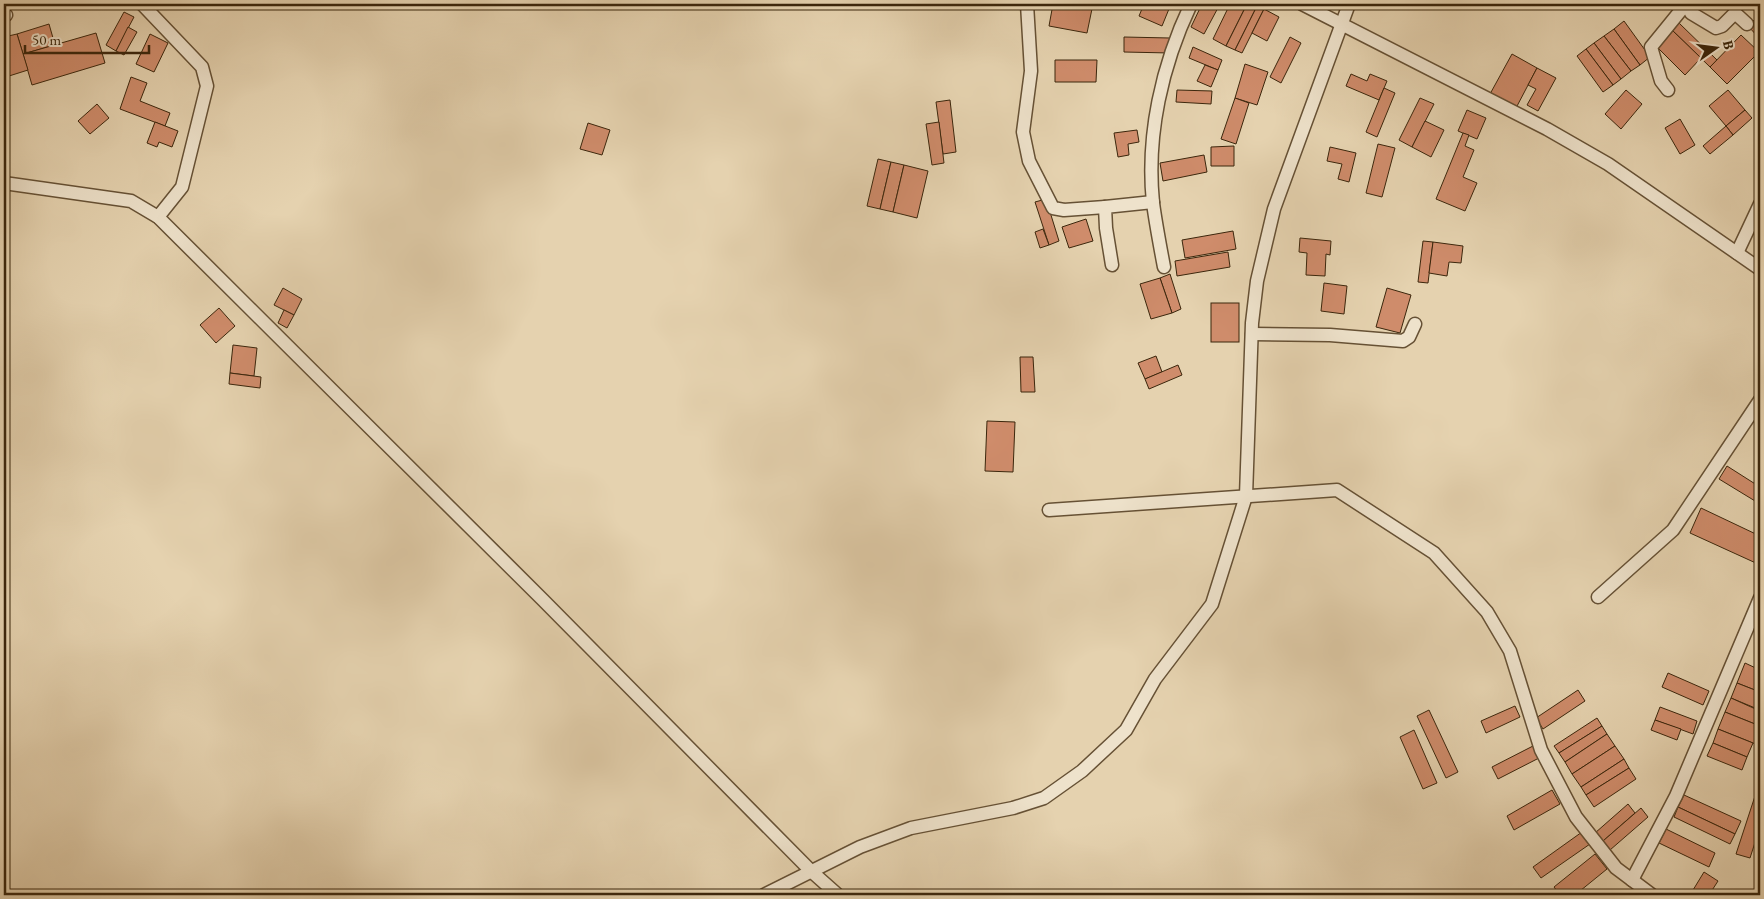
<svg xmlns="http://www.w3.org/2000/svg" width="1764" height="899" font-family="'EB Garamond',serif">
	<rect width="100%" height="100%" fill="#e5d2af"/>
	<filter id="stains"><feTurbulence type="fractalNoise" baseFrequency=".004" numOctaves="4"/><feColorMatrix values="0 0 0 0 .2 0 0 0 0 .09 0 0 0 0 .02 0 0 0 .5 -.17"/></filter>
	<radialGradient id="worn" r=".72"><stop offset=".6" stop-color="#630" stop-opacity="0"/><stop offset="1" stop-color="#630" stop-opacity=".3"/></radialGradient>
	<g fill="#cf8c6b" stroke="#3b260c">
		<path d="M 1053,4 L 1093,4 L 1087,33 L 1049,26 Z"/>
		<path d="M 1144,4 L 1171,4 L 1162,26 L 1139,16 Z"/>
		<path d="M 1202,4 L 1220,4 L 1204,34 L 1191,27 Z"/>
		<path d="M 1230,4 L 1247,4 L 1226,46 L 1213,39 Z"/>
		<path d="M 1247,4 L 1258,4 L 1235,50 L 1226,46 Z"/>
		<path d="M 1257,6 L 1264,9 L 1242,53 L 1235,50 Z"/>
		<path d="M 1264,9 L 1279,17 L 1267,41 L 1252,33 Z"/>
		<path d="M 124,12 L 134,17 L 116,51 L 106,45 Z"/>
		<path d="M 1760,14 L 1760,39 L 1748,26 Z"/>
		<path d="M 1624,21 L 1650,57 L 1640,65 L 1614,29 Z"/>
		<path d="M 1679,23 L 1717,60 L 1710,67 L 1672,30 Z"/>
		<path d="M 49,24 L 55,45 L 23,54 L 17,34 Z"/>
		<path d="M 128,27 L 137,32 L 124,55 L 116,51 Z"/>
		<path d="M 1614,29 L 1640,65 L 1631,71 L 1604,36 Z"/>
		<path d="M 1672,30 L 1701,58 L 1685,75 L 1656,46 Z"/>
		<path d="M 96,33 L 105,63 L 32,85 L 23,54 Z"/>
		<path d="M 17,34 L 28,70 L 9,76 L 4,58 L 4,37 Z"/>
		<path d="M 150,34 L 168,43 L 154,72 L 136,64 Z"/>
		<path d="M 1741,35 L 1759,52 L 1727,84 L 1710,67 Z"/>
		<path d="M 1604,36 L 1631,71 L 1621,79 L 1594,43 Z"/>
		<path d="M 1124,37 L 1170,38 L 1170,53 L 1124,52 Z"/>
		<path d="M 1290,37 L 1301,43 L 1281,83 L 1270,77 Z"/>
		<path d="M 1594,43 L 1621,79 L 1613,85 L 1586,49 Z"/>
		<path d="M 1193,47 L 1222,60 L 1218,70 L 1189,58 Z"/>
		<path d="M 1586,49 L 1613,85 L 1603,92 L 1577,56 Z"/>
		<path d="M 1512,54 L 1537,68 L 1516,108 L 1490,94 Z"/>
		<path d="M 1055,60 L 1097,60 L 1096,82 L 1055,82 Z"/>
		<path d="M 1245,64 L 1268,72 L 1257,105 L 1235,98 Z"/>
		<path d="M 1205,65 L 1218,70 L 1211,87 L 1197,81 Z"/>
		<path d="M 1537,68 L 1556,78 L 1538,111 L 1527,105 L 1536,89 L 1528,85 Z"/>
		<path d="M 1351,74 L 1367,81 L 1370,74 L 1387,81 L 1379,100 L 1346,86 Z"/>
		<path d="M 131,77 L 147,83 L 140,101 L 170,113 L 165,126 L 120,109 Z"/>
		<path d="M 1384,88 L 1395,93 L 1377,137 L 1366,132 Z"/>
		<path d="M 1177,90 L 1212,91 L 1211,104 L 1176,102 Z"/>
		<path d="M 1626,90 L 1642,104 L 1621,129 L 1605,114 Z"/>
		<path d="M 1728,90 L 1745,110 L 1726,126 L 1709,106 Z"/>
		<path d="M 1235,98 L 1249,103 L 1236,144 L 1221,139 Z"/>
		<path d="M 1420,98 L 1434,104 L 1412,147 L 1399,140 Z"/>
		<path d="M 950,100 L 956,152 L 943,154 L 936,102 Z"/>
		<path d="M 97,104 L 109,118 L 90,134 L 78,121 Z"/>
		<path d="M 1467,110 L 1486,118 L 1477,139 L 1458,131 Z"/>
		<path d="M 1745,110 L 1752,118 L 1733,135 L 1726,126 Z"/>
		<path d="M 1680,119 L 1695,145 L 1680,154 L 1665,128 Z"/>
		<path d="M 1425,121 L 1444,130 L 1431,157 L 1412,147 Z"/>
		<path d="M 155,122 L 178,131 L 172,147 L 159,142 L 157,147 L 147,143 Z"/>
		<path d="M 939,122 L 944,163 L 932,165 L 926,124 Z"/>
		<path d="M 588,123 L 610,130 L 602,155 L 580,149 Z"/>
		<path d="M 1726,126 L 1733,135 L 1710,154 L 1703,146 Z"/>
		<path d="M 1137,130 L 1139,142 L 1128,144 L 1129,155 L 1118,157 L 1114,133 Z"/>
		<path d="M 1463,133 L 1469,135 L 1465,146 L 1474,150 L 1463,177 L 1477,183 L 1465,211 L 1436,199 Z"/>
		<path d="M 1378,144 L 1395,148 L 1382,197 L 1366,193 Z"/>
		<path d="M 1234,146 L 1234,166 L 1211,166 L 1211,147 Z"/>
		<path d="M 1330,147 L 1356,153 L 1349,182 L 1338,179 L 1342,164 L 1327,161 Z"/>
		<path d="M 1204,155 L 1207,172 L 1163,181 L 1160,163 Z"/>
		<path d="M 878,159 L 891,162 L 880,209 L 867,206 Z"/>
		<path d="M 891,162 L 904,165 L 893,212 L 880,209 Z"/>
		<path d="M 904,165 L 928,171 L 917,218 L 893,212 Z"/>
		<path d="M 1046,199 L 1059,241 L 1049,245 L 1035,202 Z"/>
		<path d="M 1086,219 L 1093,241 L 1069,248 L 1062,227 Z"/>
		<path d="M 1043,229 L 1049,245 L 1040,248 L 1035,232 Z"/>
		<path d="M 1233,231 L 1236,249 L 1185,258 L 1182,240 Z"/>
		<path d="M 1300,238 L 1331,241 L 1330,255 L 1326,254 L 1325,276 L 1306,275 L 1307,253 L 1299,252 Z"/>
		<path d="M 1423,241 L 1433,242 L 1428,283 L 1418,282 Z"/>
		<path d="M 1433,242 L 1463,246 L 1461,263 L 1449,262 L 1447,276 L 1429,273 Z"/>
		<path d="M 1228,252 L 1230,267 L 1177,276 L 1175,261 Z"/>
		<path d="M 1170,274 L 1181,309 L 1172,313 L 1160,278 Z"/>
		<path d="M 1160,278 L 1172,313 L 1151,319 L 1140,284 Z"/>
		<path d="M 1324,283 L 1347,286 L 1344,314 L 1321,311 Z"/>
		<path d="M 283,288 L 302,299 L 294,315 L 274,305 Z"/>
		<path d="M 1387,288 L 1411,295 L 1400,333 L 1376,327 Z"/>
		<rect x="1211" y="303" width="28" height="39"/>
		<path d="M 219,308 L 235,326 L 216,343 L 200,325 Z"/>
		<path d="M 284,310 L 294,315 L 287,328 L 278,323 Z"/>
		<path d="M 233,345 L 257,348 L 254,376 L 230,373 Z"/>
		<path d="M 1156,356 L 1162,372 L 1145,379 L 1138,363 Z"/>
		<path d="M 1020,357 L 1033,357 L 1035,392 L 1021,392 Z"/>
		<path d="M 1178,365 L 1182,375 L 1149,389 L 1145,379 Z"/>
		<path d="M 230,373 L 261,377 L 260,388 L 229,384 Z"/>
		<path d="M 987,421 L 1015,422 L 1013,472 L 985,471 Z"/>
		<path d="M 1727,466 L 1760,487 L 1760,504 L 1719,479 Z"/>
		<path d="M 1701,508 L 1760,536 L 1760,559 L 1758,564 L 1690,533 Z"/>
		<path d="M 1745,663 L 1760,670 L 1760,692 L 1737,683 Z"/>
		<path d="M 1668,673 L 1709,691 L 1703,705 L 1662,687 Z"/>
		<path d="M 1737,683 L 1760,692 L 1760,710 L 1731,698 Z"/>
		<path d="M 1578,690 L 1585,701 L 1543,729 L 1536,718 Z"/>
		<path d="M 1731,698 L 1760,711 L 1760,726 L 1725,712 Z"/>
		<path d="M 1515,706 L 1520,717 L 1486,733 L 1481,721 Z"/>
		<path d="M 1660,707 L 1697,721 L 1693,734 L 1655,720 Z"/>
		<path d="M 1429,710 L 1458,772 L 1446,778 L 1417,716 Z"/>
		<path d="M 1725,712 L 1760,726 L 1758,745 L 1718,729 Z"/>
		<path d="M 1597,718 L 1602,726 L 1559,753 L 1554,746 Z"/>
		<path d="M 1655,720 L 1681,729 L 1677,740 L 1651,730 Z"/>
		<path d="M 1602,726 L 1607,734 L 1565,762 L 1559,753 Z"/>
		<path d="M 1718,729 L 1753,743 L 1747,757 L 1713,743 Z"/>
		<path d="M 1414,730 L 1437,783 L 1423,789 L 1400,737 Z"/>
		<path d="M 1607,734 L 1615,746 L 1572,774 L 1565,762 Z"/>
		<path d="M 1713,743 L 1747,757 L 1742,770 L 1707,756 Z"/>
		<path d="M 1533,746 L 1539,758 L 1498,779 L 1492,767 Z"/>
		<path d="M 1615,746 L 1624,759 L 1581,787 L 1572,774 Z"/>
		<path d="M 1624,759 L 1629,768 L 1586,795 L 1581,787 Z"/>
		<path d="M 1629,768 L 1636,779 L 1594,807 L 1586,795 Z"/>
		<path d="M 1552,790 L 1560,804 L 1514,830 L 1507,816 Z"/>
		<path d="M 1756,793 L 1760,795 L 1760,827 L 1750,858 L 1736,854 Z"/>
		<path d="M 1684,795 L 1741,821 L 1735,834 L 1678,807 Z"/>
		<path d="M 1628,804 L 1635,813 L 1603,841 L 1595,833 Z"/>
		<path d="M 1678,807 L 1735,834 L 1730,844 L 1674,817 Z"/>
		<path d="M 1641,808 L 1648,817 L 1610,850 L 1603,841 Z"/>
		<path d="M 1666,829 L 1715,853 L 1709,867 L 1659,843 Z"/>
		<path d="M 1582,832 L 1590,844 L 1541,878 L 1533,867 Z"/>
		<path d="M 1595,854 L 1607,869 L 1575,895 L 1560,895 L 1554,887 Z"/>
		<path d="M 1704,872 L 1718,881 L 1709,895 L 1690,895 Z"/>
	</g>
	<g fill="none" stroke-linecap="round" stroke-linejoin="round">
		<g stroke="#665135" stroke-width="15">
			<g id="street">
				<path d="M 142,4 L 202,67 L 207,86 L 182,187 L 158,217"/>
				<path d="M 1027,4 L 1031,71 L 1023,132 L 1029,161 L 1053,208 L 1064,210 L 1105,207"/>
				<path d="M 1302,4 L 1547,129 L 1608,164 L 1760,269"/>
				<path d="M 1688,4 L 1691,13 L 1716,28 L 1722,26 L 1735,13 L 1747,24"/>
				<path d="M 4,16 L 6,15"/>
				<path d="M 1668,90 L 1661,81 L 1651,47 L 1686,4"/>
				<path d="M 4,183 L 131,201 L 158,217 L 543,600 L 811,871 L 838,895"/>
				<path d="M 1737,253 L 1760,204"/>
				<path d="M 1112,265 L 1106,228 L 1105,207 L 1153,202"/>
				<path d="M 1164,267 C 1160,246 1156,225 1153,203 C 1146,135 1162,65 1191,4"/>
				<path d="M 1252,334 L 1330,335 L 1403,341 L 1409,337 L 1415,324"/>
				<path d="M 1049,510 L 1337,490 L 1434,553 L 1487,612 L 1510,651 L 1541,750 L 1576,817 L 1616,868 L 1652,895"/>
				<path d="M 1598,597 L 1673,530 L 1760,400"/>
				<path d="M 1632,880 L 1676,796 L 1760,598"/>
				<path d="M 764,895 L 860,847 L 911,828 L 1013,808 L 1044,798 L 1082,771 L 1126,730 L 1155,679 L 1212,604 L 1246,496 L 1252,323 L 1257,281 L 1274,209 L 1349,4"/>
			</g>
		</g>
		<use href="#street" stroke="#eee2cb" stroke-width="12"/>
	</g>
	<rect width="1764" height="899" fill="none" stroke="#e5d2af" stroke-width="20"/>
	<rect x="5" y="5" width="1754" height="889" fill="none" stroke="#3b260c" stroke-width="2.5"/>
	<rect x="10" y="10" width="1744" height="879" fill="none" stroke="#3b260c"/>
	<g transform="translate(1716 48) rotate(76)" stroke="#eee2cb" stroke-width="4" paint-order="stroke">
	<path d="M0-4L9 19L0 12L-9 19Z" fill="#3b260c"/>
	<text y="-8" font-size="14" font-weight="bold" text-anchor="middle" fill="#3b260c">B</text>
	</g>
	<path d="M25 45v8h124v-8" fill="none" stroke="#3b260c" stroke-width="2.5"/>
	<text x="32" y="45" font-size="15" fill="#3b260c" stroke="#eee2cb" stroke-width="4" paint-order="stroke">50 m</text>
	<rect width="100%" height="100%" filter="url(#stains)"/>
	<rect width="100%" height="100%" fill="url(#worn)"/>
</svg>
